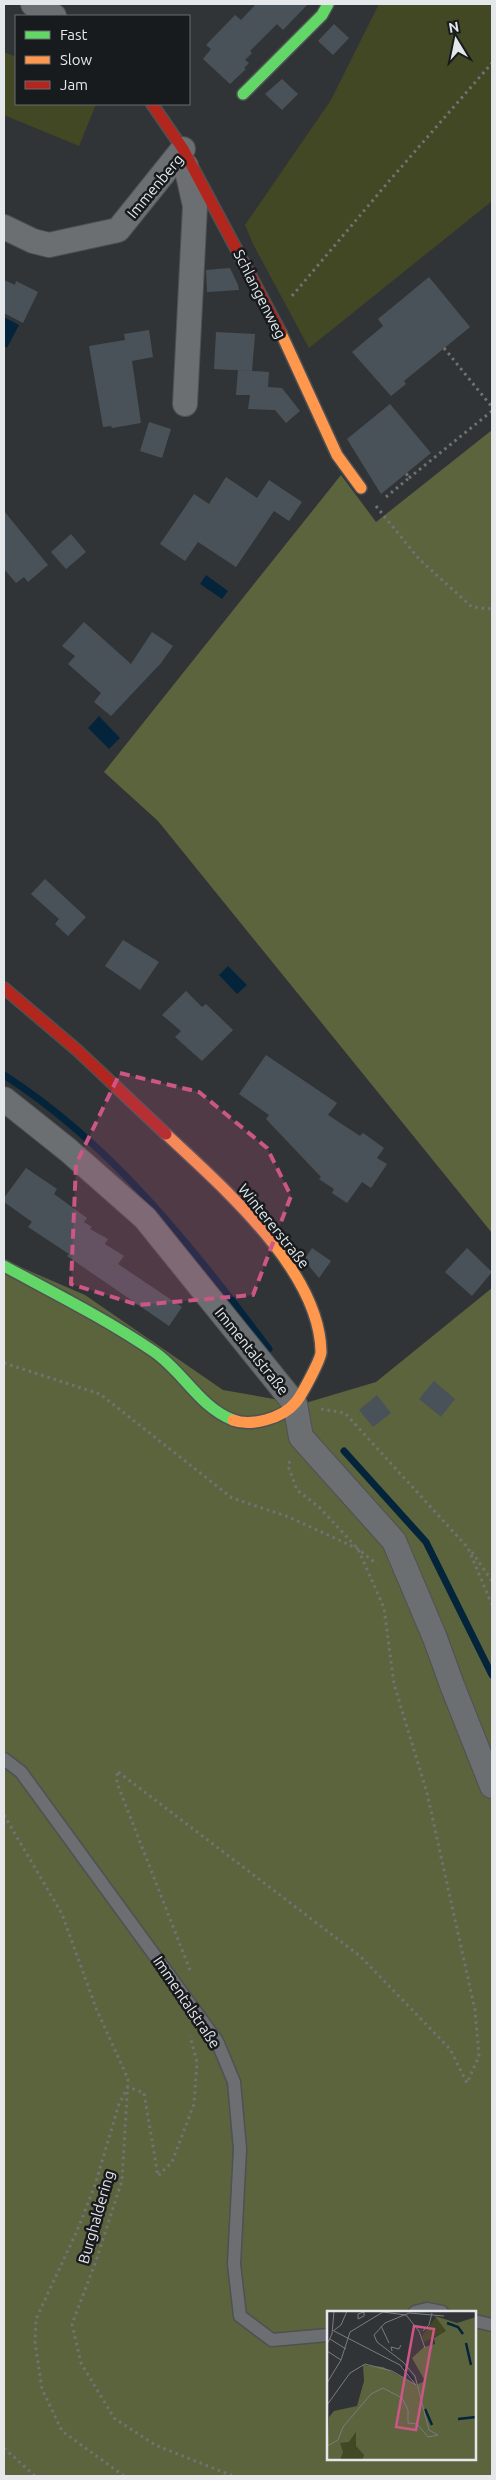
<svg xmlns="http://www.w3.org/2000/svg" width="496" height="2480" font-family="Ubuntu,sans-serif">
	<rect width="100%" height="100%" fill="#313436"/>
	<g fill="#424824">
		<path d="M 379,4 L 492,4 L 492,201 L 309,348 L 253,244 L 245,225 L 331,100 Z"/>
		<path d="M 4,52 L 16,57 L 16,104 L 96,104 L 79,146 L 4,115 Z"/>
	</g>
	<g fill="#5c643e" fill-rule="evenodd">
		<path d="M 492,430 L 492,1233 L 158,821 L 104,772 L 341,475 L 376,522 Z"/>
		<path d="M 4,1260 L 85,1295 L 223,1390 L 302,1404 L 376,1382 L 492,1288 L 492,2476 L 4,2476 ZM 328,2312 L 475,2312 L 475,2459 L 328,2459 Z"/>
	</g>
	<g fill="#04243c">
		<path d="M 4,317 L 19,325 L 7,348 L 4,346 Z"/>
		<path d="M 206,575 L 228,591 L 222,599 L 200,584 Z"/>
		<path d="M 99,716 L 120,738 L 109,749 L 88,728 Z"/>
		<path d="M 228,966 L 247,985 L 237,994 L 219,975 Z"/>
	</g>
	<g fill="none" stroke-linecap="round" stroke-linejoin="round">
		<g stroke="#04243c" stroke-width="7">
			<path d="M 4,1075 C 113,1145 192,1247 269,1349"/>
			<path d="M 344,1451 L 426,1542 L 492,1675"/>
		</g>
	</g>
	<g fill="#4a5259">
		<path d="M 256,4 L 308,4 L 283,30 L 277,24 L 250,51 L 252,53 L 245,60 L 249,63 L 244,68 L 246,69 L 230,84 L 203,59 L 211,49 L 206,45 L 235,15 L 241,20 Z"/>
		<path d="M 334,24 L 349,38 L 333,55 L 318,41 Z"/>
		<path d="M 282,79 L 298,94 L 282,110 L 265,94 Z"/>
		<path d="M 230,268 L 238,285 L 239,290 L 207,292 L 206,270 Z"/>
		<path d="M 429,277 L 470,327 L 404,381 L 406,384 L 391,396 L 352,352 L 383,326 L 378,319 Z"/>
		<path d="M 4,280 L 15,285 L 16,281 L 38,292 L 23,323 L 4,313 Z"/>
		<path d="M 149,330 L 153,357 L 132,361 L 141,423 L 112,428 L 111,426 L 103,427 L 89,346 L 125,340 L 124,334 Z"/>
		<path d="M 216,332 L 255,334 L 252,371 L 214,369 Z"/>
		<path d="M 238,370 L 269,372 L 268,387 L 282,388 L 300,411 L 286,423 L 275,410 L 248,409 L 250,395 L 236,395 Z"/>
		<path d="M 390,404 L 431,453 L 381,494 L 347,439 Z"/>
		<path d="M 149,422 L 171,429 L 162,458 L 140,451 Z"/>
		<path d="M 226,477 L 257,498 L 269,480 L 302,502 L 289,521 L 274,511 L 236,567 L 198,542 L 185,561 L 160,544 L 194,494 L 209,504 Z"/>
		<path d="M 4,511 L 48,565 L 28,582 L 24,577 L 16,583 L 4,569 Z"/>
		<path d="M 71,534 L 86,552 L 66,569 L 51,552 Z"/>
		<path d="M 84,622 L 131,664 L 152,632 L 173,646 L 161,663 L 111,716 L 94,702 L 101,693 L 68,664 L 75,656 L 62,646 Z"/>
		<path d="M 45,879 L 86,917 L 68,936 L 55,924 L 59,919 L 31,894 Z"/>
		<path d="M 123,940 L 159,962 L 140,990 L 105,966 Z"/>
		<path d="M 186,991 L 202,1007 L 206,1004 L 233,1030 L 202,1061 L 175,1037 L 181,1031 L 162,1015 Z"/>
		<path d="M 266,1055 L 337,1103 L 328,1115 L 360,1136 L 363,1133 L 384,1148 L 377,1158 L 387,1164 L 371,1188 L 362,1182 L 347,1203 L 332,1193 L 334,1189 L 319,1179 L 321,1177 L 266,1119 L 269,1115 L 239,1094 Z"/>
		<path d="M 26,1168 L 57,1189 L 54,1194 L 87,1218 L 84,1222 L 92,1227 L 90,1229 L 108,1239 L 105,1244 L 124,1256 L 118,1264 L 182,1307 L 169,1326 L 67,1256 L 69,1254 L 28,1227 L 32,1222 L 4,1202 L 4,1198 Z"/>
		<path d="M 312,1248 L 331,1261 L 319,1278 L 304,1260 Z"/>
		<path d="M 467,1248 L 492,1272 L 472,1296 L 445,1272 Z"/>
		<path d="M 434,1381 L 455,1399 L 441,1417 L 419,1399 Z"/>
		<path d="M 377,1395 L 391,1413 L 373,1427 L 359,1410 Z"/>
	</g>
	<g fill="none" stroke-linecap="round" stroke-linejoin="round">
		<g stroke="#4e5153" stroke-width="15">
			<g id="lane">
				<path d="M 4,1759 L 21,1772 L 217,2041 L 234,2082 L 240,2149 L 234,2264 L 240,2316 L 272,2340 L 328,2335"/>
				<path d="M 415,2312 L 427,2309 L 442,2312"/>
				<path d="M 475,2321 L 492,2325"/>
			</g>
		</g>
		<g stroke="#4e5153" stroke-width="26">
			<g id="street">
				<path d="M 33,4 L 54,16"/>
				<path d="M 4,227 L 33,241 L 49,245 L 118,230 L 183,149"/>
				<path d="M 185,404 L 195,206 L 186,166"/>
				<path d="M 4,1099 L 68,1150 L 145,1218 L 295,1404 L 301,1437 L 394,1541 L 435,1638 L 452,1685 L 492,1786"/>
			</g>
		</g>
		<g stroke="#4e5153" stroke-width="14">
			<g id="fast">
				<path d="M 243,94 L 322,15 L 328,4"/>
				<path d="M 4,1266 C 54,1293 106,1319 153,1351 C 183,1371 199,1407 233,1420"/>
			</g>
		</g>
		<g stroke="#4e5153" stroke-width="14">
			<g id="slow">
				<path d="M 281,333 L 337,455 L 361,488"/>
				<path d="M 166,1134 C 221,1186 320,1270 321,1352 C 321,1359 301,1397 295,1403 C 283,1418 251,1427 233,1420"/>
			</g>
		</g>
		<g stroke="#4e5153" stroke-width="14">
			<g id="jam">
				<path d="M 152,104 L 183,149 L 281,333"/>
				<path d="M 4,988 L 77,1050 L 166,1134"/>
			</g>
		</g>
		<g stroke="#707274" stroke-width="3" stroke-dasharray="2.5 4" stroke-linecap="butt">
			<path d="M 292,296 L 390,180 L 492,63"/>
			<path d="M 444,348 L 492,407"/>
			<path d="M 409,478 L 492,411"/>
			<path d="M 386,497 L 409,478 L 406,473"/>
			<path d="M 376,506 L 419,559 L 472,607 L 492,609"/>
			<path d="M 4,1363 L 100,1394 L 232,1498 L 289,1517 L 358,1549 L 377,1564"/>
			<path d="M 321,1409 L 345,1413 L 468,1548 L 492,1605"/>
			<path d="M 472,1552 L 492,1581"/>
			<path d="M 4,1815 L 62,1914 L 96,2008 L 128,2079 L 122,2180 L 96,2261 L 72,2324 L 81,2363 L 114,2418 L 155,2445 L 233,2476"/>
			<path d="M 190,1970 L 117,1783 L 117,1771 L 360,1956 L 450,2049 L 467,2083 L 479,2056 L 475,2010 L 427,1793 L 394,1684 L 384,1608 L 358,1549 L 320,1508 L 297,1490 L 288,1466 L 290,1461"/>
			<path d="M 4,2448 L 35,2476"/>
			<path d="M 124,2476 L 62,2431 L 42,2389 L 35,2342 L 36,2319 L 77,2231 L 95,2185 L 119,2104 L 128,2087 L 144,2093 L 158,2176 L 172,2162 L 194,2104 L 197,2062 L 190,2036"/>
		</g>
		<use href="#lane" stroke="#6c6f71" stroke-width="12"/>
		<use href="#street" stroke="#6c6f71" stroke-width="24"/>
		<use href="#fast" stroke="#63d668" stroke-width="11"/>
		<use href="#slow" stroke="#ff974d" stroke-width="11"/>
		<use href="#jam" stroke="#b3261e" stroke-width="11"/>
	</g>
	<path fill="#cc5686" fill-opacity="0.2" stroke="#cc5686" stroke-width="4" stroke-dasharray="10 6" stroke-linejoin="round" d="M 120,1073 L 199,1092 L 267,1148 L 291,1196 L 253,1295 L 138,1305 L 71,1284 L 76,1164 Z"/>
	<g text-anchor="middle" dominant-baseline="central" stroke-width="5" stroke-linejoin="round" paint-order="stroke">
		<g font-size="15" fill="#e4e8eb" stroke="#181b1e">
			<text transform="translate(155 186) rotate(-50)">Immenberg</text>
			<text transform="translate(260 294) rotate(63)">Schlangenweg</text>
			<text transform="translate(274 1226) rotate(51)">Wintererstraße</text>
			<text transform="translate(252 1351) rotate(51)">Immentalstraße</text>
			<text transform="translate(187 2002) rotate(56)">Immentalstraße</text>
			<text transform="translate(96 2217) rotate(-74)">Burghaldering</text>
		</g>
	</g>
	<g transform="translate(327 2311)">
		<rect width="149" height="149" fill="#313436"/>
		<path d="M 109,6 L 120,20 L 97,31 L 95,25 ZM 29,121 L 37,144 L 35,149 L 13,149 L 13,132 L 22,131 Z" fill="#424824"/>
		<path d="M 108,5 L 130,12 L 149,6 L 149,149 L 35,149 L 37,144 L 29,135 L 29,121 L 22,131 L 13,132 L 16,141 L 13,149 L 0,149 L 2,106 L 7,100 L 30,95 L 37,70 L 36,54 L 56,56 L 89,74 L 98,70 L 85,47 L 97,36 L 108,33 L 107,27 L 119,20 Z" fill="#5c643e"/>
		<path fill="none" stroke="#04243c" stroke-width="2.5" d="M 120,12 L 131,16 L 136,23M 139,32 L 144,54M 76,56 L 86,69M 98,98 L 105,114M 131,108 L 149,106"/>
		<path fill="none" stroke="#797c7e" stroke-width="1" d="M 37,0 L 37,5 L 31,8 L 31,3 L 37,1 L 37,0M 79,4 L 92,20 L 98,37M 54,15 L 62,32M 6,20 L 14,14 L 20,0M 7,20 L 73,54 L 89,74M 96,20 L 102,14 L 105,2M 23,21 L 56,1 L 79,4M 3,28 L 19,38M 0,33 L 5,23 L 7,0M 0,40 L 14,49M 65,40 L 64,36 L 72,38 L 74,34M 0,72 L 14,49 L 23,21M 0,94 L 23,62 L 38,53 L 65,60 L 89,74M 0,135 L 11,129 L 16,116 L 44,83 L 56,77 L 75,87 L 81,99 L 81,112 L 90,113 L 101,126 L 111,124 L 102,119 L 88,65 L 76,51 L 50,31 L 47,24 L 58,12 L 82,2 L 117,5"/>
		<path fill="#cc5686" fill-opacity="0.15" stroke="#cc5686" stroke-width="2.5" d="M 87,15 L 107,18 L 89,119 L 69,116 Z"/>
		<rect width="149" height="149" fill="none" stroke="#e4e8eb" stroke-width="2.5"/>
	</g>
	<rect width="496" height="2480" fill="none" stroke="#e4e8eb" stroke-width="10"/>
	<rect x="15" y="15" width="175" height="90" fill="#181b1e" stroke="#6a6d70"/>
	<rect x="25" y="31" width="25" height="8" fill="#63d668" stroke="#6a6d70"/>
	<text x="60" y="40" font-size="15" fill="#e4e8eb">Fast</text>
	<rect x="25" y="56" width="25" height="8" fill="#ff974d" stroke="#6a6d70"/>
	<text x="60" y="65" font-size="15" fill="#e4e8eb">Slow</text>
	<rect x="25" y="81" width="25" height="8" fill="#b3261e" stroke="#6a6d70"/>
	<text x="60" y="90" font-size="15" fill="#e4e8eb">Jam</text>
	<g transform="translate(456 40) rotate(350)" stroke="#181b1e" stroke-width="4" paint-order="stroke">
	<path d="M0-4L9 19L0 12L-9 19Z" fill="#e4e8eb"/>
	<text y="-8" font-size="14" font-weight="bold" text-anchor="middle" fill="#e4e8eb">N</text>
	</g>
</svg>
